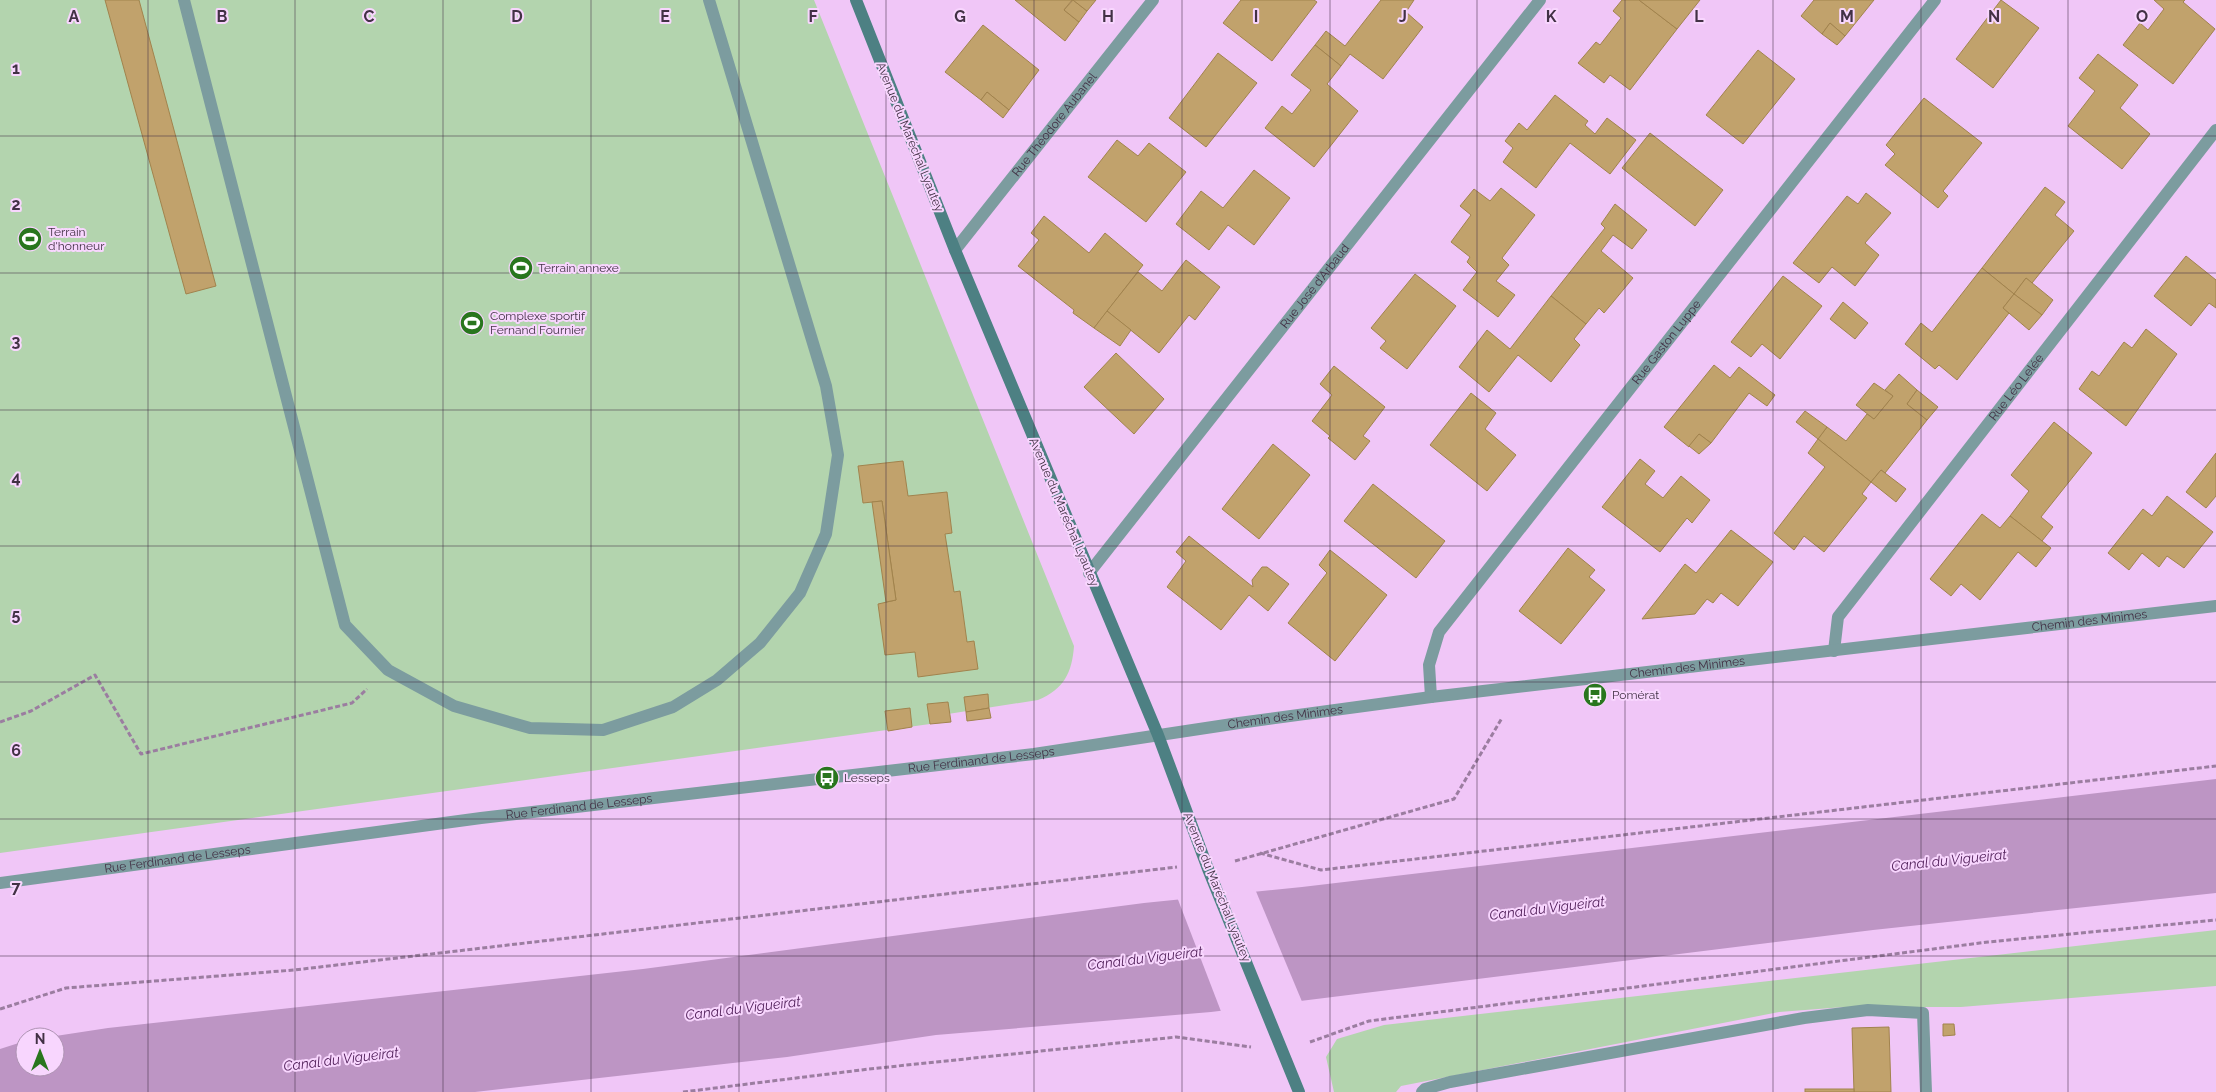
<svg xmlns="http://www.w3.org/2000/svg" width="2216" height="1092" font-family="Raleway,sans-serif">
	<rect width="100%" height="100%" fill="#f0c6f7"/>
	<g fill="#b3d4ae">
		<path d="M 0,0 L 814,0 L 1074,646 C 1072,673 1064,689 1038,700 L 948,714 L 946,702 L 928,705 L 930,724 L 0,853 Z"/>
		<path d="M 2216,930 L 2216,986 L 1961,1007 L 1844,1007 L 1779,1012 L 1401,1086 L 1396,1092 L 1334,1092 L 1326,1057 L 1337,1039 L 1384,1025 Z"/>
	</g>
	<path fill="#bd95c4" d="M 2216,779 L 2216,893 L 1873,930 L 1211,1012 L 936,1035 L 787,1057 L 475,1092 L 0,1092 L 0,1049 L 25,1041 L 25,1067 L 55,1067 L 55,1037 L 49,1037 L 108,1028 L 643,969 L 1144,903 L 1302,887 Z"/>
	<path fill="#f0c6f7" d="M 1255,889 L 1303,1004 L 1222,1014 L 1177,897 Z"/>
	<g fill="#c1a26c" stroke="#a1834d">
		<path d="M 105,0 L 139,0 L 216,286 L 186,294 Z"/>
		<path d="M 1015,0 L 1072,0 L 1064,10 L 1079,22 L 1065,41 Z"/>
		<path d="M 1073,0 L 1087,11 L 1079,22 L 1064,10 Z"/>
		<path d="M 1073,0 L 1096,0 L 1087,11 Z"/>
		<path d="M 1241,0 L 1314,0 L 1317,2 L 1272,61 L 1223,23 Z"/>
		<path d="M 1381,0 L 1414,0 L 1406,12 L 1423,27 L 1383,79 L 1350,54 L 1341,66 L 1315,45 L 1326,31 L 1345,46 Z"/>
		<path d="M 1622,0 L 1639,0 L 1677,29 L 1630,90 L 1610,75 L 1604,83 L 1578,63 L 1596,42 L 1600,45 L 1621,18 L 1613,11 Z"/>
		<path d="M 1639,0 L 1700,0 L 1677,29 Z"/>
		<path d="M 1814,0 L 1874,0 L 1845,36 L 1830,23 L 1822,34 L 1801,16 Z"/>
		<path d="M 2001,0 L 2039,28 L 1993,88 L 1956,59 Z"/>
		<path d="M 2154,0 L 2185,0 L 2183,2 L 2215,29 L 2173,84 L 2123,45 L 2140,23 L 2148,30 L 2164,9 Z"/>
		<path d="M 1830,23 L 1845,36 L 1837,45 L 1822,34 Z"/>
		<path d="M 983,25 L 1039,70 L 1009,110 L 987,92 L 981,100 L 945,72 Z"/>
		<path d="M 1315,45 L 1341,66 L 1327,84 L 1358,111 L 1314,167 L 1265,128 L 1282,106 L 1292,114 L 1311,90 L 1291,75 Z"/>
		<path d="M 1758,50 L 1795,79 L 1743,144 L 1706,115 Z"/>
		<path d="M 1218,53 L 1257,83 L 1206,147 L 1169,118 Z"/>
		<path d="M 2098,54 L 2138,85 L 2120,108 L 2150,134 L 2122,169 L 2068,126 L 2095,91 L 2079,78 Z"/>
		<path d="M 987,92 L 1009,110 L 1003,118 L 981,100 Z"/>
		<path d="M 1555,95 L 1588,121 L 1585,125 L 1595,134 L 1607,118 L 1636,140 L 1610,174 L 1570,143 L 1536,188 L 1503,162 L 1513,148 L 1505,141 L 1519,123 L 1527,130 Z"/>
		<path d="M 1924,98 L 1982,143 L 1943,191 L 1948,196 L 1938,208 L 1885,165 L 1895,154 L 1886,145 Z"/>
		<path d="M 1650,133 L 1723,190 L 1695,226 L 1622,168 Z"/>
		<path d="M 1117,140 L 1138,156 L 1149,143 L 1186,172 L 1146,222 L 1088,177 Z"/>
		<path d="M 1254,170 L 1290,198 L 1254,245 L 1228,225 L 1209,250 L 1176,224 L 1201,191 L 1223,208 Z"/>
		<path d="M 2045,187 L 2065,202 L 2055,215 L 2074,231 L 2032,283 L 2026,278 L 2014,294 L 1982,268 Z"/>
		<path d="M 1501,188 L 1535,215 L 1502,258 L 1509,265 L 1496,281 L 1515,295 L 1498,317 L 1463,290 L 1477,272 L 1467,262 L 1470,257 L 1451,242 L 1471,215 L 1460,206 L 1474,189 L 1490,201 Z"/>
		<path d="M 1866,193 L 1891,213 L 1865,243 L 1879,255 L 1855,286 L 1832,267 L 1819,283 L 1793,263 L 1847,196 L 1858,204 Z"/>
		<path d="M 1615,204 L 1647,230 L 1632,249 L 1613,235 L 1601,251 L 1633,278 L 1604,313 L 1599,308 L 1586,324 L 1551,296 L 1605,228 L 1601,224 Z"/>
		<path d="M 1044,216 L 1089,253 L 1105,233 L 1143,265 L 1094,328 L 1073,313 L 1074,310 L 1018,266 L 1039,240 L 1031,233 Z"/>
		<path d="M 2186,256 L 2216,280 L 2216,308 L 2209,303 L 2191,326 L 2154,296 Z"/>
		<path d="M 1186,260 L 1220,287 L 1195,320 L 1189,315 L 1159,353 L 1107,311 L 1138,272 L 1162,291 Z"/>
		<path d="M 1982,268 L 2014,294 L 2003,308 L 2009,313 L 1957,380 L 1939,365 L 1935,369 L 1905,344 L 1921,323 L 1932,332 Z"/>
		<path d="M 1415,274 L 1456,306 L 1407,369 L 1380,348 L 1386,341 L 1371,328 Z"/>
		<path d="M 1783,276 L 1822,306 L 1780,359 L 1762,344 L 1751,357 L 1731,342 Z"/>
		<path d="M 2026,278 L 2053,300 L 2042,315 L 2014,294 Z"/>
		<path d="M 2014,294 L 2042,315 L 2029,330 L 2003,308 Z"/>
		<path d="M 1551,296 L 1586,324 L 1574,339 L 1580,345 L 1551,382 L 1518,355 L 1489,392 L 1459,367 L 1487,330 L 1510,349 Z"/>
		<path d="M 1843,302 L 1868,323 L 1855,339 L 1830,319 Z"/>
		<path d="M 1107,311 L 1131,330 L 1120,346 L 1094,328 Z"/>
		<path d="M 2146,329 L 2177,354 L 2126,426 L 2079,389 L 2092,371 L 2099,376 L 2124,342 L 2132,348 Z"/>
		<path d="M 1116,353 L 1164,399 L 1134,434 L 1084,387 Z"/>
		<path d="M 1714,365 L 1730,378 L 1739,367 L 1775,395 L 1767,406 L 1749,393 L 1711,443 L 1699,434 L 1689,447 L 1664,427 Z"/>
		<path d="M 1334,366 L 1385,407 L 1363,436 L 1370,441 L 1355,460 L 1328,438 L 1330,436 L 1312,421 L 1332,395 L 1320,384 Z"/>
		<path d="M 1899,374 L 1917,390 L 1907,404 L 1927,420 L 1885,473 L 1881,470 L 1871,482 L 1818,439 L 1827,427 L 1846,441 L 1867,414 L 1874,419 L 1893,396 L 1885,390 Z"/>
		<path d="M 1874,383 L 1893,396 L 1874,419 L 1856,405 Z"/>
		<path d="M 1917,390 L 1938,407 L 1927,420 L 1907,404 Z"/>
		<path d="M 1471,393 L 1496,413 L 1485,429 L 1516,455 L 1487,491 L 1430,445 Z"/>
		<path d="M 1805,411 L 1827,427 L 1818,439 L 1796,422 Z"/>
		<path d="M 2054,422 L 2092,453 L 2041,517 L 2053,527 L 2042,541 L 2010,516 L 2029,491 L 2011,475 Z"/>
		<path d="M 1699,434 L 1711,443 L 1699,454 L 1689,446 Z"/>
		<path d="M 1818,439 L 1871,482 L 1862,494 L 1867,498 L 1824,552 L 1804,536 L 1794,550 L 1774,533 L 1825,467 L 1808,453 Z"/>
		<path d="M 1273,444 L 1310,475 L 1259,539 L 1222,509 Z"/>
		<path d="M 2216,453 L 2216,496 L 2206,508 L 2186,492 Z"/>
		<path d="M 1640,459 L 1655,471 L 1645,484 L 1663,498 L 1681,476 L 1710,500 L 1692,523 L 1687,518 L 1660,552 L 1602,507 Z"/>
		<path d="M 903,461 L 908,496 L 947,492 L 952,533 L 945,534 L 954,592 L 960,591 L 967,642 L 974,641 L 978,669 L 918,677 L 915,652 L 885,655 L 878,604 L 896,600 L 882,501 L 863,503 L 858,466 Z"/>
		<path d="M 1881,470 L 1906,489 L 1896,502 L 1871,482 Z"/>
		<path d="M 1373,484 L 1445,541 L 1416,578 L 1344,521 Z"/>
		<path d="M 2167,496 L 2213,532 L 2184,568 L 2167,556 L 2159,567 L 2142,553 L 2129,570 L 2108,553 L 2143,509 L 2152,516 Z"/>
		<path d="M 882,501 L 896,600 L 886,602 L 872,502 Z"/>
		<path d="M 1982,514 L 2000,528 L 2010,516 L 2051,548 L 2036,567 L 2018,552 L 1980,600 L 1961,584 L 1951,596 L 1930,579 Z"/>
		<path d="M 1731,530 L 1773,562 L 1738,606 L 1721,593 L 1713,603 L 1707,599 L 1695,614 L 1642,619 L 1685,564 L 1696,573 Z"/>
		<path d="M 1189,536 L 1253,587 L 1252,580 L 1262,567 L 1267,567 L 1289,584 L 1268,611 L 1249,595 L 1221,630 L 1167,587 L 1186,561 L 1176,552 Z"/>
		<path d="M 1568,548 L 1595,570 L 1589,577 L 1605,590 L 1561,644 L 1519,611 Z"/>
		<path d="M 1330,550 L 1387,595 L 1335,661 L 1288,623 L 1327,573 L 1319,565 Z"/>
		<path d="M 988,694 L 989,708 L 966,712 L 964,697 Z"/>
		<path d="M 948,702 L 951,722 L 930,724 L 927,704 Z"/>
		<path d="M 910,708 L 912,727 L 888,731 L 885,711 Z"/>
		<path d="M 989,708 L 991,718 L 967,721 L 966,712 Z"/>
		<path d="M 1943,1024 L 1954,1024 L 1955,1035 L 1943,1036 Z"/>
		<path d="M 1889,1027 L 1891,1092 L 1854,1092 L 1852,1028 Z"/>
		<rect x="1805" y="1089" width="49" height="3"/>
	</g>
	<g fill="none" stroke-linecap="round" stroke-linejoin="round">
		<g stroke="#9b7da0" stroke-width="3" stroke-dasharray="5 2.5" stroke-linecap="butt">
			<path d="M 0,722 L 31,711 L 95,675 L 141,754 L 352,703 L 367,689"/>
			<path d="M 1260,853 L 1321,870 L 2216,766"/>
			<path d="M 1235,861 L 1454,799 L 1502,718"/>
			<path d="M 0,1009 L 66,988 L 294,970 L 1177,867"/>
			<path d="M 1310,1042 L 1369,1021 L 1988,942 L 2216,920"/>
			<path d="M 683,1092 L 869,1069 L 1176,1037 L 1251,1047"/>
		</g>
		<g stroke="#7c9c9f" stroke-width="12">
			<path d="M 184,0 L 345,625 L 388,670 L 454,706 L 530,728 L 603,730 L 673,707 L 717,680 L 760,643 L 800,593 L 826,534 L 838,455 L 826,386 L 709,0"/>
			<path d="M 1422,1092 L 1425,1089 L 1450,1082 L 1804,1018 L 1868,1010 L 1923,1013 L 1926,1092"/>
		</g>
		<g stroke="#7c9c9f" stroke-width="12">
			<path id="s1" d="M 955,250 L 1153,0"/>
			<path id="s2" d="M 1089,573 L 1540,0"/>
			<path id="s3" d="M 1834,651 L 1838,617 L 2216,130"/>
			<path id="s4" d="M 1431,697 L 1429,665 L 1439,632 L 1935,0"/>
			<path id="s5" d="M 0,883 L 481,818 L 1034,754 L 1239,723 L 1431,697 L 2216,606"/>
		</g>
		<path stroke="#4d8083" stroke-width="12" d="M 856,0 L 955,250 L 1158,735 L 1208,869 L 1299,1092"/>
	</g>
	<path fill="none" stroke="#423145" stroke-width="1" stroke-opacity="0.55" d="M 148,0 L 148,1092M 295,0 L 295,1092M 443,0 L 443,1092M 591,0 L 591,1092M 739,0 L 739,1092M 886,0 L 886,1092M 1034,0 L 1034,1092M 1182,0 L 1182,1092M 1330,0 L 1330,1092M 1477,0 L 1477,1092M 1625,0 L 1625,1092M 1773,0 L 1773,1092M 1921,0 L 1921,1092M 2068,0 L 2068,1092M 0,136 L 2216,136M 0,273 L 2216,273M 0,410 L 2216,410M 0,546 L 2216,546M 0,682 L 2216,682M 0,819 L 2216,819M 0,956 L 2216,956"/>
	<defs>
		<g id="stadium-disc" transform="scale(1.25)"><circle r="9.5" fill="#29761e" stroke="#f8d6fe"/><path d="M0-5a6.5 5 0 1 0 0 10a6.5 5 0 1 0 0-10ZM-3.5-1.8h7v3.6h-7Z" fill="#fff"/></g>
		<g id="bus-disc" transform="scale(1.25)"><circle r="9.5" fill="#29761e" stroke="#f8d6fe"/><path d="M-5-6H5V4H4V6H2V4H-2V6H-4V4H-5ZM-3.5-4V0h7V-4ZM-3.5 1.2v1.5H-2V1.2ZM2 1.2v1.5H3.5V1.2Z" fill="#fff"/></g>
	</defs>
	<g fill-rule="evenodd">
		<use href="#stadium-disc" x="30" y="239"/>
		<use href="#stadium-disc" x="521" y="268"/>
		<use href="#stadium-disc" x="472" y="323"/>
		<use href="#bus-disc" x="1595" y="695"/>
		<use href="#bus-disc" x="827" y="778"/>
	</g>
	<g text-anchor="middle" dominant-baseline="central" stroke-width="4" stroke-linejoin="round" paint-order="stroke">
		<g font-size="12" fill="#423145" stroke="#f8d6fe">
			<text stroke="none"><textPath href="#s1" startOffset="160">Rue Théodore Aubanel</textPath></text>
			<text transform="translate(910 137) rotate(68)">Avenue du Maréchal Lyautey</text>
			<text stroke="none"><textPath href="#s2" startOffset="365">Rue José d'Arbaud</textPath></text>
			<text stroke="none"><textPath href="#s4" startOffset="435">Rue Gaston Luppe</textPath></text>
			<text stroke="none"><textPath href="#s3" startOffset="325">Rue Léo Lelée</textPath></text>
			<text transform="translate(1064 512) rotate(67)">Avenue du Maréchal Lyautey</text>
			<text stroke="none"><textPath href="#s5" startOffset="2106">Chemin des Minimes</textPath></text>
			<text stroke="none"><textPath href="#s5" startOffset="1701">Chemin des Minimes</textPath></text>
			<text stroke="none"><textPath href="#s5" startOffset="1296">Chemin des Minimes</textPath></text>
			<text stroke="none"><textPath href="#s5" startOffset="989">Rue Ferdinand de Lesseps</textPath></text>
			<text stroke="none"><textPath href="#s5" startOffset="584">Rue Ferdinand de Lesseps</textPath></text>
			<text stroke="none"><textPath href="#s5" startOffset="179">Rue Ferdinand de Lesseps</textPath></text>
			<text transform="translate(1217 887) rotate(68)">Avenue du Maréchal Lyautey</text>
		</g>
		<g font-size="12" fill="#423145" stroke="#f8d6fe" text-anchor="start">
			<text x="48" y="232">Terrain<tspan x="48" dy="14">d'honneur</tspan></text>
			<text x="538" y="268">Terrain annexe</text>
			<text x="490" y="316">Complexe sportif<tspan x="490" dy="14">Fernand Fournier</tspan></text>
			<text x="1612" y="695">Pomérat</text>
			<text x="844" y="778">Lesseps</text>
		</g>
		<g font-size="14" font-style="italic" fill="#53225c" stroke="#f8d6fe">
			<text transform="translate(1949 860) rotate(-6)">Canal du Vigueirat</text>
			<text transform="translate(1547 908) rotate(-7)">Canal du Vigueirat</text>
			<text transform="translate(1145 958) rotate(-7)">Canal du Vigueirat</text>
			<text transform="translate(743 1008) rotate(-7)">Canal du Vigueirat</text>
			<text transform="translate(341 1059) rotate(-7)">Canal du Vigueirat</text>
		</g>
	</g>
	<g font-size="16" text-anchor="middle" font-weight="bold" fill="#423145" stroke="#f8d6fe" stroke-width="4" stroke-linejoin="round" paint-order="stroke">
		<text x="74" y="22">A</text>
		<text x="222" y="22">B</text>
		<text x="369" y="22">C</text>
		<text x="517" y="22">D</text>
		<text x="665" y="22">E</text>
		<text x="813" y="22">F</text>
		<text x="960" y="22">G</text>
		<text x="1108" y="22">H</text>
		<text x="1256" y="22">I</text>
		<text x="1403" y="22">J</text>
		<text x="1551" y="22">K</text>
		<text x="1699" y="22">L</text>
		<text x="1847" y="22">M</text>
		<text x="1994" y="22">N</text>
		<text x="2142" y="22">O</text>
		<text x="16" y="74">1</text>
		<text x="16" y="210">2</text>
		<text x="16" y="347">3</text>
		<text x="16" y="483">4</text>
		<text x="16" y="620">5</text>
		<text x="16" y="756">6</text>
		<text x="16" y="893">7</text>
	</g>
	<g transform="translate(40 1052)"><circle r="24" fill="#f8d6fe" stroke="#af94b4"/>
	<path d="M0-4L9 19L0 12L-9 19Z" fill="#29761e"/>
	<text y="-8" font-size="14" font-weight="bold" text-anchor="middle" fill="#423145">N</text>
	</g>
</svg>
